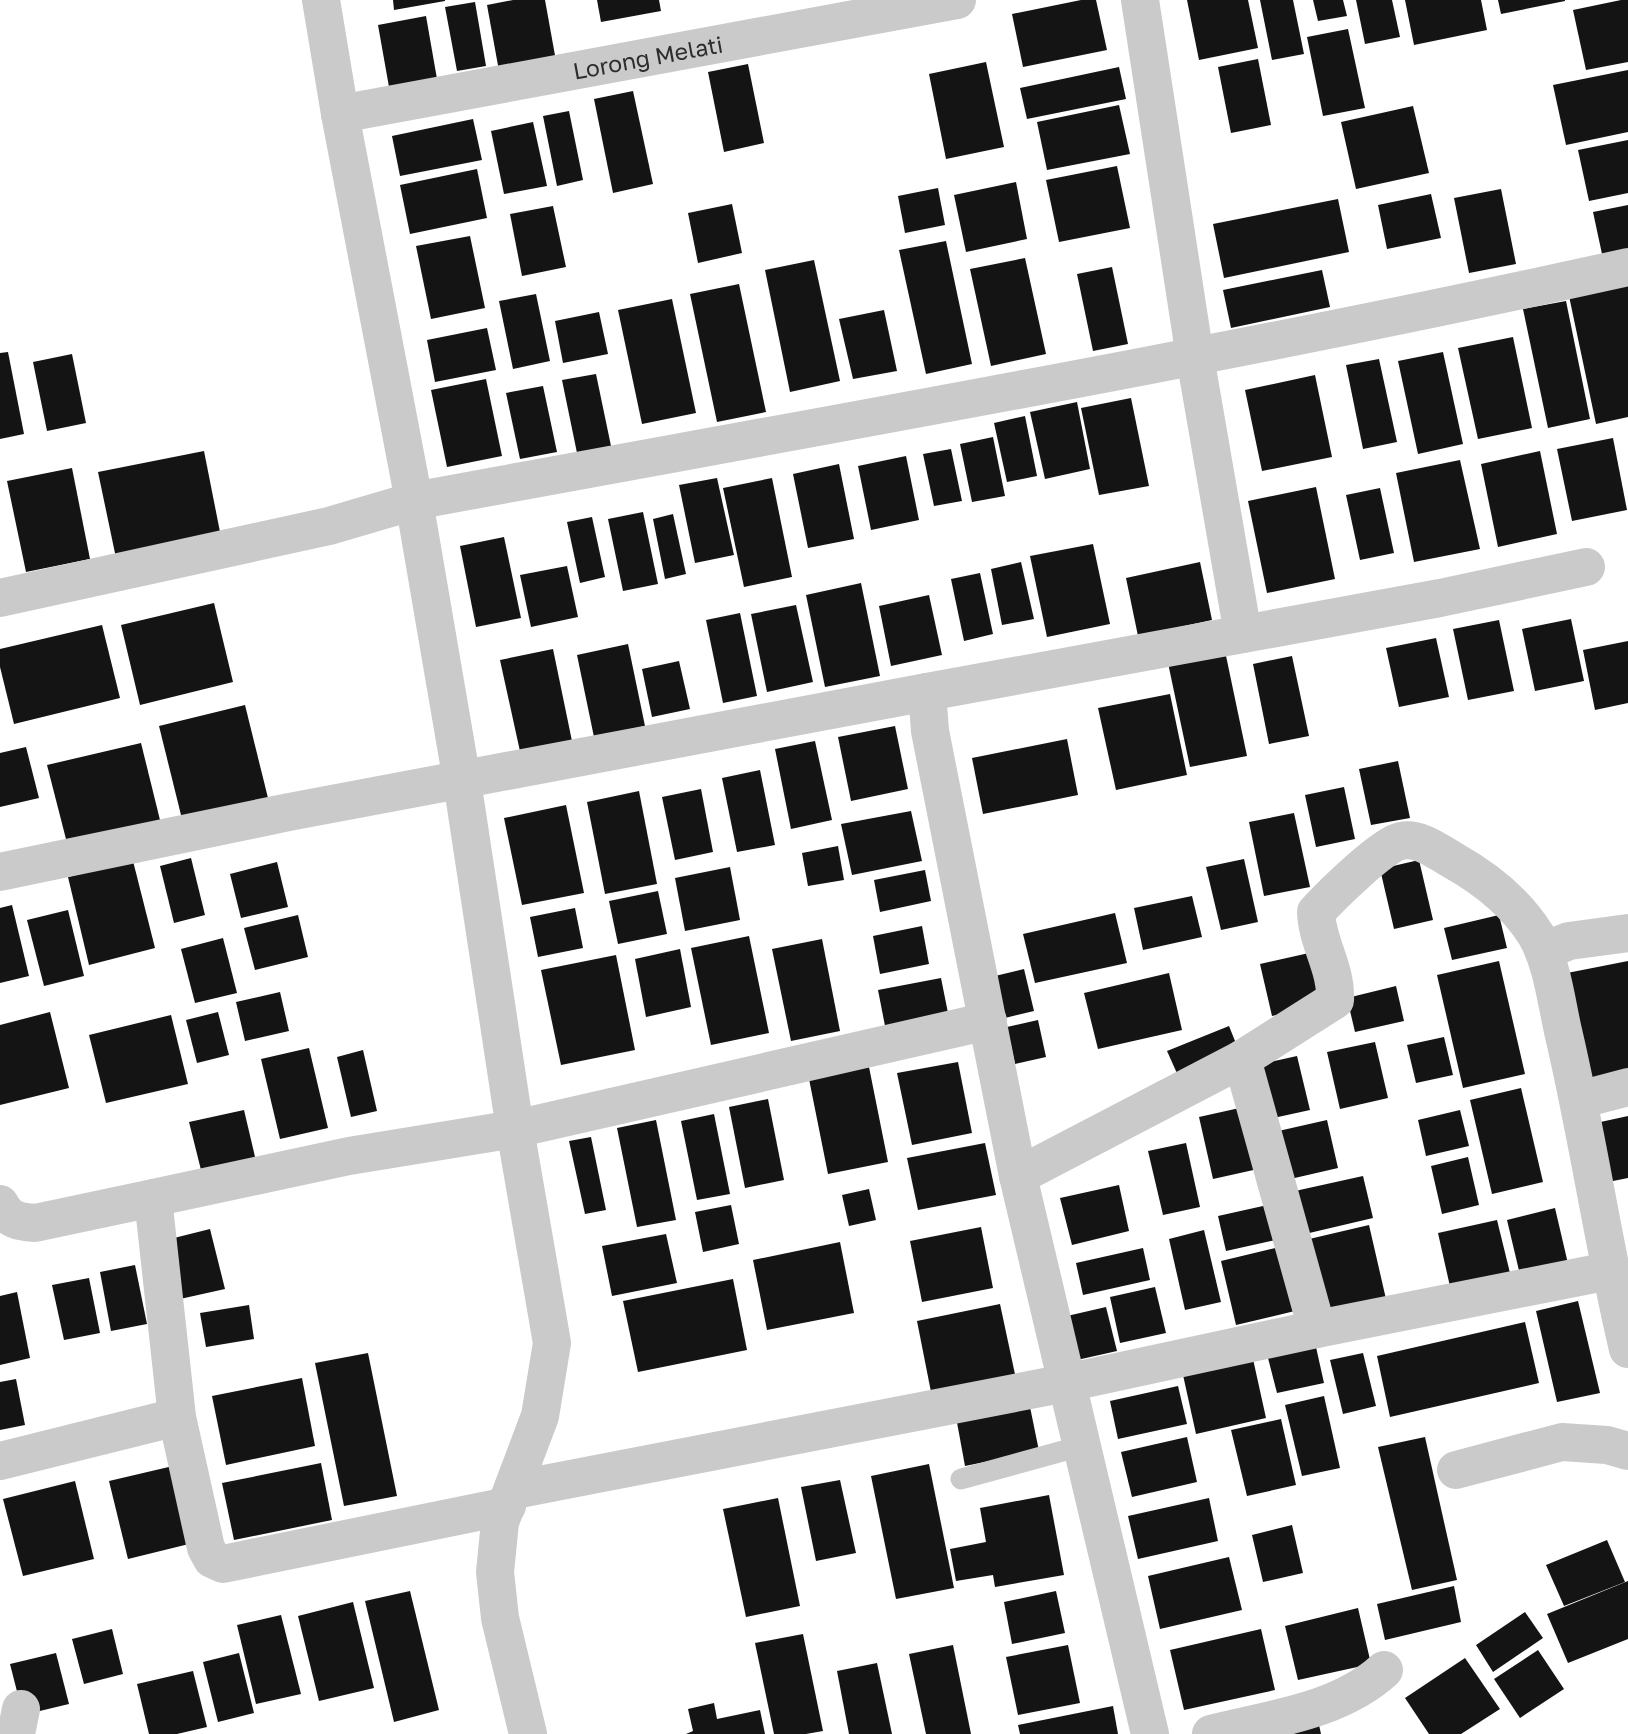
<svg xmlns="http://www.w3.org/2000/svg" width="1628" height="1734" font-family="'Golos Text',sans-serif">
	<rect width="100%" height="100%" fill="#fff"/>
	<g fill="#141414">
		<path d="M 393,0 L 445,0 L 445,1 L 394,10 Z"/>
		<path d="M 513,0 L 545,0 L 556,61 L 499,71 L 487,5 Z"/>
		<path d="M 597,0 L 659,0 L 661,11 L 601,22 Z"/>
		<path d="M 1081,0 L 1096,0 L 1107,50 L 1023,67 L 1012,14 Z"/>
		<path d="M 1187,0 L 1248,0 L 1258,48 L 1199,60 Z"/>
		<path d="M 1260,0 L 1293,0 L 1304,54 L 1272,60 Z"/>
		<path d="M 1313,0 L 1343,0 L 1347,16 L 1318,21 Z"/>
		<path d="M 1356,0 L 1392,0 L 1400,37 L 1365,44 Z"/>
		<path d="M 1405,0 L 1481,0 L 1487,30 L 1414,45 Z"/>
		<path d="M 1498,0 L 1565,0 L 1565,1 L 1501,14 Z"/>
		<path d="M 1621,0 L 1628,0 L 1628,62 L 1586,70 L 1573,10 Z"/>
		<path d="M 475,2 L 486,66 L 457,71 L 445,7 Z"/>
		<path d="M 426,16 L 437,79 L 389,87 L 378,25 Z"/>
		<path d="M 1348,29 L 1365,108 L 1323,116 L 1307,37 Z"/>
		<path d="M 1258,59 L 1271,125 L 1231,133 L 1218,67 Z"/>
		<path d="M 986,62 L 1004,147 L 946,159 L 929,74 Z"/>
		<path d="M 748,64 L 764,143 L 724,152 L 708,72 Z"/>
		<path d="M 1119,67 L 1126,99 L 1027,119 L 1020,88 Z"/>
		<path d="M 1628,70 L 1628,132 L 1566,145 L 1553,85 Z"/>
		<path d="M 633,91 L 653,184 L 613,193 L 594,99 Z"/>
		<path d="M 1119,105 L 1130,154 L 1047,170 L 1037,122 Z"/>
		<path d="M 1413,106 L 1429,173 L 1356,189 L 1341,122 Z"/>
		<path d="M 569,111 L 583,180 L 557,186 L 543,116 Z"/>
		<path d="M 473,119 L 482,160 L 400,176 L 392,136 Z"/>
		<path d="M 533,122 L 547,186 L 504,194 L 491,131 Z"/>
		<path d="M 1628,140 L 1628,193 L 1589,201 L 1578,150 Z"/>
		<path d="M 1117,166 L 1130,228 L 1059,242 L 1046,180 Z"/>
		<path d="M 477,169 L 487,218 L 410,234 L 400,185 Z"/>
		<path d="M 1016,182 L 1027,239 L 966,252 L 954,195 Z"/>
		<path d="M 938,188 L 945,225 L 905,233 L 898,196 Z"/>
		<path d="M 1501,189 L 1516,264 L 1469,273 L 1454,198 Z"/>
		<path d="M 1431,194 L 1441,238 L 1387,249 L 1378,205 Z"/>
		<path d="M 1338,199 L 1349,252 L 1224,278 L 1213,224 Z"/>
		<path d="M 732,204 L 742,253 L 698,263 L 688,213 Z"/>
		<path d="M 1628,205 L 1628,249 L 1602,254 L 1593,212 Z"/>
		<path d="M 553,206 L 566,267 L 522,276 L 510,214 Z"/>
		<path d="M 470,236 L 485,308 L 431,319 L 416,246 Z"/>
		<path d="M 946,241 L 972,364 L 926,374 L 899,250 Z"/>
		<path d="M 1025,258 L 1046,354 L 991,366 L 970,269 Z"/>
		<path d="M 814,260 L 840,381 L 790,392 L 765,270 Z"/>
		<path d="M 1112,267 L 1128,344 L 1093,351 L 1077,274 Z"/>
		<path d="M 1322,270 L 1330,307 L 1231,328 L 1223,290 Z"/>
		<path d="M 739,284 L 766,412 L 717,422 L 690,294 Z"/>
		<path d="M 1628,284 L 1628,417 L 1596,424 L 1569,296 Z"/>
		<path d="M 536,294 L 550,361 L 513,369 L 499,301 Z"/>
		<path d="M 672,299 L 696,413 L 642,424 L 618,310 Z"/>
		<path d="M 1566,301 L 1590,419 L 1548,428 L 1523,309 Z"/>
		<path d="M 884,310 L 897,371 L 853,379 L 839,319 Z"/>
		<path d="M 599,312 L 608,354 L 563,363 L 555,321 Z"/>
		<path d="M 487,328 L 496,370 L 435,382 L 427,340 Z"/>
		<path d="M 1513,337 L 1532,428 L 1478,439 L 1458,348 Z"/>
		<path d="M 8,352 L 24,434 L 0,439 L 0,353 Z"/>
		<path d="M 1443,352 L 1463,444 L 1418,454 L 1398,361 Z"/>
		<path d="M 72,354 L 86,423 L 47,431 L 33,362 Z"/>
		<path d="M 1379,359 L 1397,442 L 1363,449 L 1346,365 Z"/>
		<path d="M 596,374 L 611,446 L 577,453 L 562,380 Z"/>
		<path d="M 1315,375 L 1332,457 L 1262,471 L 1245,390 Z"/>
		<path d="M 486,379 L 502,456 L 447,467 L 431,390 Z"/>
		<path d="M 543,386 L 557,452 L 520,459 L 506,393 Z"/>
		<path d="M 1131,398 L 1149,486 L 1099,495 L 1081,408 Z"/>
		<path d="M 1077,402 L 1090,469 L 1045,479 L 1030,412 Z"/>
		<path d="M 1025,416 L 1037,476 L 1007,482 L 994,423 Z"/>
		<path d="M 993,437 L 1005,496 L 972,502 L 960,444 Z"/>
		<path d="M 1613,438 L 1627,510 L 1572,521 L 1557,449 Z"/>
		<path d="M 951,449 L 962,501 L 934,506 L 923,454 Z"/>
		<path d="M 204,451 L 221,537 L 116,558 L 98,472 Z"/>
		<path d="M 1540,451 L 1557,534 L 1498,547 L 1481,464 Z"/>
		<path d="M 906,456 L 919,520 L 871,530 L 858,466 Z"/>
		<path d="M 1460,460 L 1480,549 L 1414,562 L 1396,473 Z"/>
		<path d="M 839,464 L 854,539 L 808,548 L 793,474 Z"/>
		<path d="M 72,468 L 90,559 L 26,572 L 7,481 Z"/>
		<path d="M 717,478 L 734,555 L 695,563 L 679,485 Z"/>
		<path d="M 772,478 L 792,577 L 744,587 L 723,488 Z"/>
		<path d="M 1316,487 L 1335,579 L 1267,593 L 1248,501 Z"/>
		<path d="M 1380,488 L 1394,553 L 1360,560 L 1346,495 Z"/>
		<path d="M 643,512 L 658,584 L 623,591 L 608,519 Z"/>
		<path d="M 673,514 L 686,574 L 665,579 L 653,519 Z"/>
		<path d="M 592,517 L 605,577 L 580,583 L 567,522 Z"/>
		<path d="M 504,537 L 521,618 L 476,627 L 460,546 Z"/>
		<path d="M 1093,544 L 1110,624 L 1047,637 L 1030,556 Z"/>
		<path d="M 1021,562 L 1034,619 L 1002,625 L 991,569 Z"/>
		<path d="M 1200,562 L 1212,620 L 1138,636 L 1126,578 Z"/>
		<path d="M 567,566 L 578,617 L 531,627 L 520,575 Z"/>
		<path d="M 980,573 L 993,634 L 964,641 L 951,579 Z"/>
		<path d="M 861,583 L 880,676 L 825,687 L 806,595 Z"/>
		<path d="M 929,595 L 942,655 L 891,666 L 879,606 Z"/>
		<path d="M 214,603 L 233,682 L 140,705 L 121,625 Z"/>
		<path d="M 796,605 L 813,682 L 767,692 L 751,614 Z"/>
		<path d="M 740,613 L 757,696 L 723,703 L 706,620 Z"/>
		<path d="M 1571,619 L 1584,681 L 1535,691 L 1522,629 Z"/>
		<path d="M 1499,620 L 1514,691 L 1468,700 L 1453,629 Z"/>
		<path d="M 102,625 L 120,698 L 14,724 L 0,667 L 0,649 Z"/>
		<path d="M 1436,638 L 1449,697 L 1399,707 L 1386,648 Z"/>
		<path d="M 1628,641 L 1628,703 L 1595,710 L 1583,650 Z"/>
		<path d="M 628,644 L 645,726 L 594,737 L 577,655 Z"/>
		<path d="M 553,649 L 573,746 L 521,756 L 500,660 Z"/>
		<path d="M 1225,651 L 1247,756 L 1190,767 L 1168,663 Z"/>
		<path d="M 1292,656 L 1309,736 L 1269,744 L 1253,664 Z"/>
		<path d="M 679,661 L 690,709 L 652,717 L 642,669 Z"/>
		<path d="M 1170,694 L 1187,775 L 1116,790 L 1098,708 Z"/>
		<path d="M 245,705 L 268,798 L 182,819 L 159,726 Z"/>
		<path d="M 895,726 L 908,789 L 851,801 L 838,737 Z"/>
		<path d="M 1067,739 L 1078,795 L 983,814 L 972,758 Z"/>
		<path d="M 815,741 L 832,820 L 791,829 L 775,749 Z"/>
		<path d="M 141,743 L 160,820 L 67,843 L 47,765 Z"/>
		<path d="M 26,747 L 39,798 L 0,807 L 0,753 Z"/>
		<path d="M 1398,761 L 1410,818 L 1371,825 L 1359,769 Z"/>
		<path d="M 760,770 L 775,845 L 737,852 L 722,778 Z"/>
		<path d="M 1344,787 L 1355,839 L 1316,847 L 1305,795 Z"/>
		<path d="M 701,789 L 713,852 L 675,860 L 662,797 Z"/>
		<path d="M 639,791 L 657,884 L 605,894 L 587,802 Z"/>
		<path d="M 566,805 L 584,893 L 522,905 L 504,818 Z"/>
		<path d="M 911,811 L 922,861 L 852,875 L 841,824 Z"/>
		<path d="M 1294,813 L 1310,887 L 1264,896 L 1249,822 Z"/>
		<path d="M 838,846 L 844,880 L 808,886 L 802,853 Z"/>
		<path d="M 191,858 L 205,915 L 174,923 L 160,866 Z"/>
		<path d="M 1244,859 L 1258,922 L 1221,930 L 1206,867 Z"/>
		<path d="M 1419,860 L 1433,920 L 1394,929 L 1380,869 Z"/>
		<path d="M 133,861 L 155,948 L 89,965 L 68,877 Z"/>
		<path d="M 277,862 L 288,907 L 241,918 L 230,874 Z"/>
		<path d="M 730,867 L 740,920 L 685,931 L 675,878 Z"/>
		<path d="M 925,870 L 931,901 L 880,912 L 874,880 Z"/>
		<path d="M 658,891 L 667,934 L 618,944 L 609,901 Z"/>
		<path d="M 1192,896 L 1202,937 L 1143,950 L 1134,908 Z"/>
		<path d="M 12,905 L 29,976 L 0,983 L 0,908 Z"/>
		<path d="M 575,908 L 583,948 L 538,957 L 530,917 Z"/>
		<path d="M 68,910 L 84,976 L 44,986 L 27,920 Z"/>
		<path d="M 1115,913 L 1127,963 L 1035,983 L 1023,934 Z"/>
		<path d="M 298,915 L 308,957 L 255,970 L 244,928 Z"/>
		<path d="M 1499,915 L 1507,948 L 1452,960 L 1444,928 Z"/>
		<path d="M 922,926 L 929,964 L 880,974 L 873,936 Z"/>
		<path d="M 749,936 L 769,1033 L 711,1045 L 691,948 Z"/>
		<path d="M 223,938 L 237,993 L 195,1003 L 181,949 Z"/>
		<path d="M 822,939 L 840,1031 L 791,1041 L 772,949 Z"/>
		<path d="M 680,949 L 691,1007 L 646,1017 L 635,959 Z"/>
		<path d="M 1309,953 L 1321,1005 L 1272,1016 L 1260,964 Z"/>
		<path d="M 616,955 L 635,1050 L 561,1065 L 541,970 Z"/>
		<path d="M 1499,961 L 1525,1074 L 1463,1088 L 1437,975 Z"/>
		<path d="M 1628,961 L 1628,1079 L 1586,1088 L 1562,974 Z"/>
		<path d="M 1024,969 L 1034,1011 L 1005,1018 L 995,976 Z"/>
		<path d="M 1169,973 L 1182,1030 L 1098,1049 L 1084,993 Z"/>
		<path d="M 941,978 L 949,1018 L 886,1031 L 878,990 Z"/>
		<path d="M 1396,986 L 1404,1021 L 1355,1032 L 1347,998 Z"/>
		<path d="M 280,992 L 289,1031 L 245,1041 L 236,1002 Z"/>
		<path d="M 50,1012 L 69,1088 L 0,1105 L 0,1025 Z"/>
		<path d="M 218,1012 L 229,1055 L 197,1063 L 186,1020 Z"/>
		<path d="M 171,1015 L 188,1084 L 106,1103 L 89,1035 Z"/>
		<path d="M 1038,1020 L 1046,1057 L 1015,1064 L 1007,1027 Z"/>
		<path d="M 1229,1026 L 1241,1056 L 1180,1080 L 1167,1051 Z"/>
		<path d="M 1444,1037 L 1453,1075 L 1416,1083 L 1407,1045 Z"/>
		<path d="M 1375,1042 L 1388,1098 L 1340,1109 L 1327,1052 Z"/>
		<path d="M 309,1048 L 328,1128 L 280,1139 L 261,1059 Z"/>
		<path d="M 363,1050 L 377,1111 L 351,1117 L 337,1057 Z"/>
		<path d="M 1297,1056 L 1310,1110 L 1269,1119 L 1256,1065 Z"/>
		<path d="M 958,1062 L 972,1133 L 912,1145 L 897,1073 Z"/>
		<path d="M 869,1067 L 888,1162 L 828,1174 L 809,1079 Z"/>
		<path d="M 1521,1088 L 1543,1182 L 1492,1194 L 1470,1100 Z"/>
		<path d="M 768,1099 L 784,1180 L 745,1188 L 729,1107 Z"/>
		<path d="M 1244,1107 L 1258,1169 L 1213,1179 L 1199,1117 Z"/>
		<path d="M 244,1110 L 256,1161 L 202,1174 L 189,1122 Z"/>
		<path d="M 1460,1110 L 1469,1146 L 1426,1156 L 1418,1120 Z"/>
		<path d="M 714,1114 L 730,1194 L 697,1200 L 681,1121 Z"/>
		<path d="M 1628,1116 L 1628,1178 L 1608,1182 L 1596,1123 Z"/>
		<path d="M 656,1120 L 676,1220 L 637,1227 L 617,1128 Z"/>
		<path d="M 1327,1120 L 1338,1168 L 1286,1180 L 1274,1132 Z"/>
		<path d="M 591,1137 L 606,1210 L 585,1214 L 569,1141 Z"/>
		<path d="M 985,1143 L 996,1195 L 918,1210 L 907,1158 Z"/>
		<path d="M 1186,1143 L 1200,1207 L 1163,1215 L 1148,1151 Z"/>
		<path d="M 1468,1157 L 1479,1205 L 1442,1214 L 1431,1166 Z"/>
		<path d="M 1363,1176 L 1373,1218 L 1305,1234 L 1295,1191 Z"/>
		<path d="M 1119,1185 L 1129,1231 L 1072,1245 L 1060,1198 Z"/>
		<path d="M 869,1189 L 876,1220 L 849,1226 L 842,1195 Z"/>
		<path d="M 1272,1204 L 1280,1239 L 1226,1251 L 1218,1216 Z"/>
		<path d="M 731,1205 L 739,1244 L 703,1252 L 695,1212 Z"/>
		<path d="M 1555,1208 L 1569,1268 L 1521,1279 L 1507,1220 Z"/>
		<path d="M 1497,1220 L 1511,1277 L 1451,1291 L 1438,1233 Z"/>
		<path d="M 1369,1225 L 1386,1299 L 1321,1313 L 1305,1240 Z"/>
		<path d="M 981,1227 L 993,1288 L 922,1302 L 910,1241 Z"/>
		<path d="M 210,1229 L 225,1289 L 180,1299 L 166,1240 Z"/>
		<path d="M 1204,1230 L 1221,1302 L 1185,1310 L 1169,1239 Z"/>
		<path d="M 666,1234 L 677,1283 L 612,1296 L 602,1246 Z"/>
		<path d="M 840,1242 L 854,1313 L 767,1330 L 753,1260 Z"/>
		<path d="M 1284,1246 L 1299,1310 L 1236,1325 L 1221,1261 Z"/>
		<path d="M 1143,1248 L 1150,1280 L 1083,1295 L 1076,1263 Z"/>
		<path d="M 135,1265 L 147,1324 L 111,1331 L 100,1272 Z"/>
		<path d="M 89,1278 L 100,1333 L 64,1340 L 52,1285 Z"/>
		<path d="M 733,1279 L 747,1350 L 638,1372 L 623,1301 Z"/>
		<path d="M 1155,1287 L 1166,1333 L 1120,1343 L 1110,1297 Z"/>
		<path d="M 17,1292 L 30,1358 L 0,1365 L 0,1296 Z"/>
		<path d="M 1578,1301 L 1600,1393 L 1557,1402 L 1536,1311 Z"/>
		<path d="M 1000,1304 L 1016,1379 L 932,1397 L 917,1321 Z"/>
		<path d="M 249,1305 L 254,1339 L 206,1347 L 200,1313 Z"/>
		<path d="M 1106,1307 L 1117,1351 L 1077,1360 L 1067,1316 Z"/>
		<path d="M 1525,1322 L 1539,1383 L 1390,1417 L 1377,1356 Z"/>
		<path d="M 1316,1347 L 1324,1383 L 1277,1393 L 1268,1358 Z"/>
		<path d="M 368,1353 L 397,1496 L 344,1506 L 315,1363 Z"/>
		<path d="M 1363,1353 L 1376,1406 L 1343,1414 L 1330,1360 Z"/>
		<path d="M 1253,1359 L 1266,1418 L 1196,1434 L 1183,1375 Z"/>
		<path d="M 302,1378 L 315,1446 L 226,1465 L 212,1396 Z"/>
		<path d="M 16,1379 L 25,1425 L 0,1430 L 0,1382 Z"/>
		<path d="M 1178,1386 L 1187,1424 L 1118,1439 L 1110,1401 Z"/>
		<path d="M 1324,1396 L 1340,1468 L 1302,1476 L 1285,1405 Z"/>
		<path d="M 1029,1402 L 1039,1451 L 965,1466 L 956,1417 Z"/>
		<path d="M 1281,1419 L 1296,1485 L 1247,1496 L 1231,1430 Z"/>
		<path d="M 1187,1437 L 1197,1482 L 1132,1497 L 1121,1452 Z"/>
		<path d="M 1425,1437 L 1457,1580 L 1412,1590 L 1378,1447 Z"/>
		<path d="M 321,1463 L 332,1520 L 234,1540 L 222,1483 Z"/>
		<path d="M 929,1464 L 954,1588 L 896,1599 L 871,1476 Z"/>
		<path d="M 173,1466 L 193,1543 L 128,1559 L 109,1481 Z"/>
		<path d="M 840,1480 L 856,1553 L 816,1561 L 801,1487 Z"/>
		<path d="M 75,1481 L 94,1559 L 23,1576 L 3,1499 Z"/>
		<path d="M 1049,1495 L 1064,1575 L 995,1587 L 993,1575 L 956,1581 L 950,1549 L 986,1542 L 980,1508 Z"/>
		<path d="M 778,1498 L 800,1606 L 746,1617 L 723,1509 Z"/>
		<path d="M 1209,1498 L 1218,1541 L 1138,1559 L 1128,1516 Z"/>
		<path d="M 1292,1525 L 1303,1573 L 1263,1582 L 1252,1535 Z"/>
		<path d="M 1607,1540 L 1625,1582 L 1564,1606 L 1546,1565 Z"/>
		<path d="M 1229,1557 L 1242,1610 L 1160,1629 L 1148,1576 Z"/>
		<path d="M 1628,1581 L 1628,1639 L 1568,1663 L 1547,1614 Z"/>
		<path d="M 1454,1586 L 1461,1622 L 1385,1640 L 1377,1604 Z"/>
		<path d="M 410,1591 L 439,1710 L 394,1722 L 365,1601 Z"/>
		<path d="M 1056,1591 L 1065,1633 L 1012,1644 L 1004,1602 Z"/>
		<path d="M 353,1602 L 374,1688 L 319,1701 L 298,1616 Z"/>
		<path d="M 1358,1608 L 1371,1664 L 1298,1680 L 1285,1626 Z"/>
		<path d="M 1525,1612 L 1543,1638 L 1493,1672 L 1476,1645 Z"/>
		<path d="M 281,1615 L 301,1694 L 256,1704 L 237,1625 Z"/>
		<path d="M 112,1629 L 123,1674 L 84,1684 L 72,1639 Z"/>
		<path d="M 1261,1629 L 1275,1690 L 1184,1710 L 1170,1650 Z"/>
		<path d="M 803,1634 L 823,1731 L 806,1734 L 774,1734 L 755,1643 Z"/>
		<path d="M 953,1645 L 971,1734 L 926,1734 L 909,1654 Z"/>
		<path d="M 1068,1645 L 1080,1703 L 1018,1715 L 1006,1657 Z"/>
		<path d="M 1538,1650 L 1564,1689 L 1520,1718 L 1494,1679 Z"/>
		<path d="M 56,1653 L 69,1704 L 23,1715 L 10,1664 Z"/>
		<path d="M 239,1653 L 254,1713 L 218,1722 L 203,1662 Z"/>
		<path d="M 1465,1658 L 1500,1709 L 1461,1734 L 1429,1734 L 1405,1698 Z"/>
		<path d="M 877,1663 L 892,1734 L 849,1734 L 837,1671 Z"/>
		<path d="M 193,1671 L 207,1727 L 177,1734 L 149,1734 L 137,1684 Z"/>
		<path d="M 714,1703 L 717,1719 L 760,1710 L 765,1734 L 686,1734 L 693,1731 L 688,1709 Z"/>
		<path d="M 1113,1706 L 1118,1734 L 1020,1734 L 1018,1725 Z"/>
		<path d="M 1319,1725 L 1321,1734 L 1285,1734 Z"/>
	</g>
	<g fill="none" stroke-linecap="round" stroke-linejoin="round">
		<path stroke="#cacaca" stroke-width="21" d="M 961,1479 L 1081,1446"/>
		<g stroke="#cacaca" stroke-width="38">
			<path d="M 321,0 L 340,114 L 414,501 L 462,781 L 515,1129 L 552,1343 L 540,1416 L 500,1522 L 495,1572 L 500,1618 L 528,1734"/>
			<path d="M 1140,0 L 1195,357 L 1243,634"/>
			<path id="s1" d="M 340,114 L 957,0"/>
			<path d="M 0,598 L 329,526 L 414,501 C 819,426 1226,356 1628,267"/>
			<path d="M 0,872 L 289,812 L 927,692"/>
			<path d="M 1544,951 L 1569,941 L 1628,933"/>
			<path d="M 1242,1059 L 1317,1329"/>
			<path d="M 1579,1096 L 1594,1096 L 1628,1087"/>
			<path d="M 1018,1176 L 1242,1059 L 1335,1000 C 1337,969 1317,943 1316,912 C 1330,897 1383,844 1401,841 C 1420,837 1438,852 1454,861 C 1486,879 1516,903 1536,935 C 1552,963 1556,1000 1563,1031 C 1588,1137 1603,1244 1628,1349"/>
			<path d="M 153,1198 L 349,1156 L 515,1129 L 988,1021"/>
			<path d="M 0,1204 C 8,1220 19,1222 35,1223 L 153,1198 L 177,1417 L 206,1548 L 212,1559 L 223,1564 L 507,1506"/>
			<path d="M 0,1461 L 177,1417"/>
			<path d="M 1456,1470 L 1562,1442 L 1607,1445 L 1628,1451"/>
			<path d="M 514,1490 L 1066,1383 L 1317,1329 L 1609,1271"/>
			<path d="M 16,1734 L 21,1709"/>
			<path d="M 1150,1734 L 1018,1176 L 930,731 L 927,692 L 1440,598 L 1586,567"/>
			<path d="M 1211,1734 C 1269,1719 1338,1712 1384,1670"/>
		</g>
	</g>
	<g text-anchor="middle" dominant-baseline="central" stroke-width="7" stroke-linejoin="round" paint-order="stroke">
		<g font-size="23" fill="#2d2d2d" stroke="#fff">
			<text stroke="none"><textPath href="#s1" startOffset="313">Lorong Melati</textPath></text>
		</g>
	</g>
</svg>
